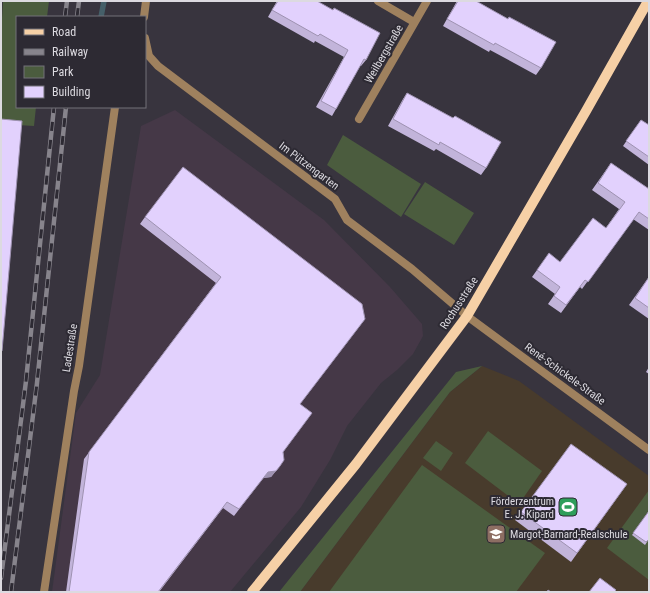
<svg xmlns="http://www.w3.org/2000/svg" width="650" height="593" font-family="'Roboto Condensed',sans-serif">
	<rect width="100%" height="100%" fill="#38343e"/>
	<path fill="#453847" d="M 175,110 L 324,220 L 390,287 L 422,324 L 423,336 L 413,354 L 397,370 L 381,383 L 347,426 L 330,460 L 301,507 L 230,592 L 52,592 L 76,413 L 100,375 L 141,126 Z"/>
	<path fill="#483b2c" d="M 482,366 L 519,381 L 649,476 L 649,592 L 300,592 L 450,392 Z"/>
	<g fill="#4b5c3e">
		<path d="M 3,1 L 49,1 L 47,17 L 17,17 L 17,107 L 36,107 L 34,126 L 1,124 L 1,34 Z"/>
		<path d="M 343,135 L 421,184 L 401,217 L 327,165 Z"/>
		<path d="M 425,182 L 474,213 L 454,245 L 404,214 Z"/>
		<path d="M 482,366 L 450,392 L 300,592 L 279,592 L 456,372 Z"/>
		<path d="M 488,431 L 542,471 L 519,504 L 465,463 Z"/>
		<path d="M 436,441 L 453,453 L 441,471 L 423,458 Z"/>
		<path d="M 422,465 L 545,553 L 516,592 L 329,592 Z"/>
		<path d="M 649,490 L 649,580 L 607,548 Z"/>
	</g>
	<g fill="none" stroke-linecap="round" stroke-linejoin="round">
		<path stroke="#455f69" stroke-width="5.5" d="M 101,17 L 104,1"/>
		<g stroke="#9f815e" stroke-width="8">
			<path d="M 378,1 L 414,22"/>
			<path d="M 144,17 L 146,1"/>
			<path d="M 145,38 L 149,56 L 158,66 L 335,199 L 347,220 L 412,269 L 467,316 L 649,450"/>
			<path d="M 359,119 L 427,1"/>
			<path d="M 44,592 L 74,391 L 79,366 L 115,107"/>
		</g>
		<path stroke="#f6d0a6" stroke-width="10" d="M 252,592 L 356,464 L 467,316 L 586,111 L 648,1"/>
		<g stroke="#87848c" stroke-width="4.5">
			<g id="rail">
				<path d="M 65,17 L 67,1"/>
				<path d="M 77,17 L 79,1"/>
				<path d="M 1,578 L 26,381 L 54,107"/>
				<path d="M 11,592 L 37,383 L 66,107"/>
			</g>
		</g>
		<use href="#rail" stroke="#2d2a33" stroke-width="3" stroke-dasharray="9" stroke-linecap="butt"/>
	</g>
	<g fill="#c2b4da">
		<path d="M 277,1 L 317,1 L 366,60 L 361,66 L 360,66 L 336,109 L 332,116 L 316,107 L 344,57 L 315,41 L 314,43 L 268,17 Z"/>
		<path d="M 457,1 L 476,1 L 508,19 L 509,17 L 541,68 L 536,75 L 490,50 L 489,52 L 443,26 Z"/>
		<path d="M 407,93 L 453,118 L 455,116 L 486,168 L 481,175 L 436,149 L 434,151 L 388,126 L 403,99 Z"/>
		<path d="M 641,120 L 649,125 L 649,165 L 623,146 Z"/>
		<path d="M 611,163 L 649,189 L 649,230 L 633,219 L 582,289 L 580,287 L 561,313 L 548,304 L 555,294 L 532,277 L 537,270 L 560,262 L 606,228 L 619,209 L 592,190 Z"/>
		<path d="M 145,217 L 365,319 L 300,404 L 312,413 L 283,452 L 284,460 L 275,472 L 271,477 L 263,478 L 234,516 L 223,508 L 159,592 L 66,592 L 84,459 L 216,283 L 140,224 Z"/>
		<path d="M 649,277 L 649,319 L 629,305 Z"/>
		<path d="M 649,367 L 649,374 L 646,372 Z"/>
		<path d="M 627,484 L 571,562 L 515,520 L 521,512 Z"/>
		<path d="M 649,511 L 649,539 L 645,545 L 632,535 Z"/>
	</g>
	<path fill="#9e92b1" d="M 280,466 L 271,477 L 263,478 L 234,516 L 268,472 Z"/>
	<g fill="#e2d1fd" stroke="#9e92b1">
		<path d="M 278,1 L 317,1 L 333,10 L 334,8 L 380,33 L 366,60 L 364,59 L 336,109 L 321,101 L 348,50 L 320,34 L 318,36 L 272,10 Z"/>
		<path d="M 458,1 L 476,1 L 508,19 L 509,17 L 556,42 L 541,68 L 495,43 L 494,45 L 447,19 Z"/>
		<path d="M 407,93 L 453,118 L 455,116 L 501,142 L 486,168 L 440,142 L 439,145 L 393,119 Z"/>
		<path d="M 1,119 L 22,121 L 2,351 L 1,351 Z"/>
		<path d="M 641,120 L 649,125 L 649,157 L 626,141 Z"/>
		<path d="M 611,163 L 649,189 L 649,219 L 639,212 L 588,282 L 585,280 L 566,305 L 554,296 L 560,287 L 537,270 L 549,253 L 560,262 L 593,218 L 606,228 L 625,202 L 598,183 Z"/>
		<path d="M 183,167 L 362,304 L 365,319 L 300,404 L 312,413 L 283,452 L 284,460 L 280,466 L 276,471 L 268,472 L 239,509 L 227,502 L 158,592 L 69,592 L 89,452 L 221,277 L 145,217 Z"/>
		<path d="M 649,277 L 649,308 L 635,298 Z"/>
		<path d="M 571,444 L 627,484 L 577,553 L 521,512 Z"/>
		<path d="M 649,511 L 649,539 L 646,542 L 633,533 Z"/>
		<path d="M 600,578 L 616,590 L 614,592 L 589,592 Z"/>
		<path d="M 548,590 L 551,592 L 547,592 Z"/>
	</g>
	<defs>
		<g id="stadium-square" transform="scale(1)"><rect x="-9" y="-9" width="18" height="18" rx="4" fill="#2e9e5b" stroke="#2d2a33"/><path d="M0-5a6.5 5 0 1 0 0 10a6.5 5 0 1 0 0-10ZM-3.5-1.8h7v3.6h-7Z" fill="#fff"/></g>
		<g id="school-square" transform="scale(1)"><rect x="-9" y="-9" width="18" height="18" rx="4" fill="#8d6e63" stroke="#2d2a33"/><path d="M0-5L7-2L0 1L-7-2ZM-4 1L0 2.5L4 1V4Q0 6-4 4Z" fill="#fff"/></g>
	</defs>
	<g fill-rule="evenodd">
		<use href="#stadium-square" x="568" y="507"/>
		<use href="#school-square" x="496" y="534"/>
	</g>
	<g text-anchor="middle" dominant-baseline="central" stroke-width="4" stroke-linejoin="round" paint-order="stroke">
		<g font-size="11" fill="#dcdae0" stroke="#2d2a33">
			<text transform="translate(384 54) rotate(-60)">Weilbergstraße</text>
			<text transform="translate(309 166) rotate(37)">Im Pützengarten</text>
			<text transform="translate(459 303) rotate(-57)">Rochusstraße</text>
			<text transform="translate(70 348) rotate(-81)">Ladestraße</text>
			<text transform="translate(565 374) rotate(36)">René-Schickele-Straße</text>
		</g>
		<g font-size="11" fill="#dcdae0" stroke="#2d2a33" text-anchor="end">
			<text x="554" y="501">Förderzentrum<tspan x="554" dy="13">E. J. Kipard</tspan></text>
			<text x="510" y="534" text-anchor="start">Margot-Barnard-Realschule</text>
		</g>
	</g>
	<rect width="650" height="593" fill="none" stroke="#dcdae0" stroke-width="4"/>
	<rect x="16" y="16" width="130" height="92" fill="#2d2a33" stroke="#737078"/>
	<rect x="24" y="29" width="20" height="6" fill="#f6d0a6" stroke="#737078"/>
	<text x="52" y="36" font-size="12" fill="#dcdae0">Road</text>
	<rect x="24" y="49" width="20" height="6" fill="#87848c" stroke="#737078"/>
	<text x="52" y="56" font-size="12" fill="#dcdae0">Railway</text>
	<rect x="24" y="66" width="20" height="12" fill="#4b5c3e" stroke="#737078"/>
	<text x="52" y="76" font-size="12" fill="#dcdae0">Park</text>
	<rect x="24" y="86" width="20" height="12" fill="#e2d1fd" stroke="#737078"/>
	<text x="52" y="96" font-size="12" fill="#dcdae0">Building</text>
</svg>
